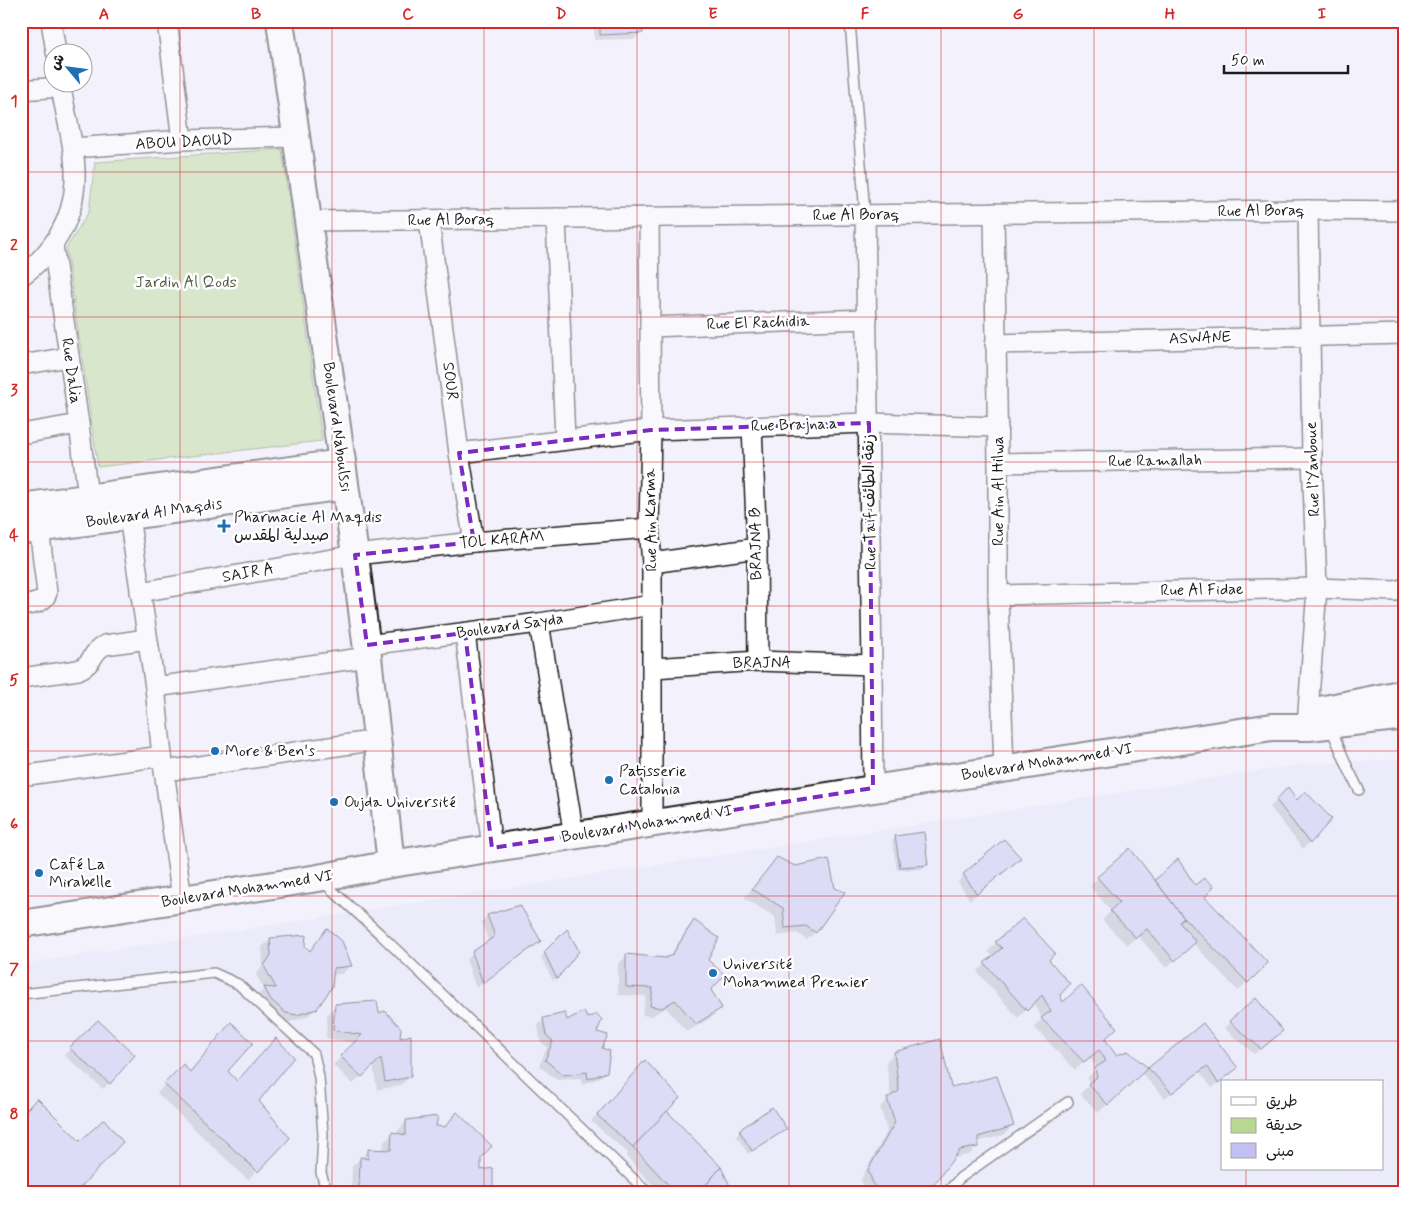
<svg xmlns="http://www.w3.org/2000/svg" width="1426" height="1213" font-family="Mynerve,'Playpen Sans Arabic',sans-serif">
	<rect width="100%" height="100%" fill="#f3f2fc"/>
	<filter id="ink" filterUnits="userSpaceOnUse"><feTurbulence type="fractalNoise" baseFrequency=".02" numOctaves="2"/><feDisplacementMap in="SourceGraphic" scale="10" xChannelSelector="R" yChannelSelector="G"/><feConvolveMatrix kernelMatrix="1 2 1 2 8 2 1 2 1" color-interpolation-filters="sRGB"/></filter>
	<g filter="url(#ink)">
		<path fill="#e4e3f9" fill-rule="evenodd" d="M 1405,759 L 1405,1192 L 21,1192 L 21,964 L 1304,764 ZM 1222,1082 L 1382,1082 L 1382,1169 L 1222,1169 Z"/>
		<path fill="#b8d790" stroke="#6a7a56" d="M 282,149 L 322,441 L 98,467 L 66,249 L 89,211 L 95,162 Z"/>
		<g fill="#0003">
			<path d="M 594,21 L 641,21 L 641,32 L 635,39 L 594,40 Z"/>
			<path d="M 1288,789 L 1296,802 L 1331,819 L 1303,849 L 1270,807 Z"/>
			<path d="M 896,837 L 927,865 L 923,869 L 897,870 L 892,841 Z"/>
			<path d="M 777,858 L 794,868 L 815,932 L 807,940 L 797,933 L 777,936 L 775,917 L 744,898 Z"/>
			<path d="M 1178,861 L 1195,887 L 1266,963 L 1238,991 L 1193,943 L 1166,968 L 1138,936 L 1127,945 L 1102,920 L 1111,911 L 1090,886 L 1098,878 L 1155,882 Z"/>
			<path d="M 1013,864 L 970,900 L 958,882 L 964,875 Z"/>
			<path d="M 519,907 L 533,947 L 476,988 L 466,959 L 489,942 L 481,922 L 487,916 Z"/>
			<path d="M 694,922 L 706,961 L 709,990 L 720,1008 L 712,1017 L 687,1032 L 666,1008 L 652,1016 L 642,1015 L 646,996 L 618,995 L 618,964 L 627,956 L 665,959 L 669,958 L 686,930 Z"/>
			<path d="M 327,930 L 350,966 L 342,974 L 332,975 L 316,1008 L 307,1017 L 287,1023 L 277,1021 L 256,997 L 264,989 L 256,975 L 263,965 L 262,947 L 271,939 L 304,947 L 309,952 Z"/>
			<path d="M 567,931 L 578,951 L 553,981 L 541,957 Z"/>
			<path d="M 996,943 L 1048,960 L 1062,1004 L 1103,1039 L 1115,1056 L 1128,1052 L 1148,1070 L 1203,1024 L 1230,1074 L 1212,1088 L 1200,1072 L 1165,1098 L 1141,1073 L 1098,1113 L 1080,1094 L 1089,1085 L 1087,1078 L 1097,1068 L 1090,1058 L 1075,1070 L 1034,1027 L 1042,1019 L 1034,1002 L 1018,1018 L 977,972 L 993,957 L 988,951 Z"/>
			<path d="M 1256,1000 L 1275,1037 L 1254,1054 L 1224,1028 Z"/>
			<path d="M 336,1005 L 378,1015 L 399,1039 L 410,1077 L 401,1085 L 377,1090 L 373,1065 L 353,1084 L 333,1065 L 355,1043 L 326,1038 L 327,1014 Z"/>
			<path d="M 544,1019 L 566,1022 L 595,1033 L 606,1072 L 599,1078 L 582,1085 L 581,1078 L 557,1080 L 539,1066 L 547,1047 L 540,1041 L 538,1025 Z"/>
			<path d="M 98,1022 L 109,1083 L 103,1089 L 64,1055 Z"/>
			<path d="M 231,1024 L 226,1071 L 257,1101 L 288,1138 L 248,1180 L 157,1093 L 175,1074 L 189,1072 Z"/>
			<path d="M 894,1053 L 1012,1126 L 1004,1135 L 977,1142 L 977,1146 L 969,1155 L 952,1158 L 927,1192 L 865,1192 L 861,1179 L 887,1131 L 880,1107 L 891,1097 L 886,1062 Z"/>
			<path d="M 639,1068 L 655,1122 L 731,1192 L 659,1192 L 626,1156 L 628,1153 L 591,1121 Z"/>
			<path d="M 457,1114 L 480,1158 L 479,1171 L 492,1192 L 351,1192 L 352,1166 L 368,1151 L 383,1151 L 384,1142 L 392,1134 L 398,1135 L 398,1130 L 406,1122 L 444,1128 Z"/>
			<path d="M 21,1116 L 74,1192 L 21,1192 Z"/>
			<path d="M 786,1129 L 748,1154 L 736,1135 L 740,1131 Z"/>
		</g>
		<g fill="#c2c0f2" stroke="#1c1c1c">
			<path d="M 600,21 L 642,21 L 643,33 L 600,35 Z"/>
			<path d="M 1288,787 L 1297,800 L 1305,791 L 1332,819 L 1310,844 L 1276,800 Z"/>
			<path d="M 924,832 L 928,865 L 900,867 L 895,836 Z"/>
			<path d="M 1004,839 L 1021,858 L 977,894 L 963,874 Z"/>
			<path d="M 1130,848 L 1184,918 L 1179,922 L 1196,942 L 1175,961 L 1147,929 L 1136,938 L 1110,911 L 1119,902 L 1097,877 Z"/>
			<path d="M 777,857 L 795,866 L 829,859 L 835,888 L 845,892 L 816,933 L 806,926 L 785,928 L 783,908 L 752,889 Z"/>
			<path d="M 1178,859 L 1195,885 L 1204,878 L 1214,886 L 1205,897 L 1268,963 L 1248,983 L 1184,918 L 1155,880 Z"/>
			<path d="M 520,905 L 541,941 L 483,983 L 472,952 L 495,936 L 487,915 Z"/>
			<path d="M 1023,918 L 1055,953 L 1049,960 L 1070,984 L 1060,995 L 1063,1002 L 1081,985 L 1117,1028 L 1105,1039 L 1116,1055 L 1128,1051 L 1148,1068 L 1108,1105 L 1088,1084 L 1097,1077 L 1095,1068 L 1106,1061 L 1099,1050 L 1084,1062 L 1041,1018 L 1051,1011 L 1042,995 L 1027,1011 L 984,963 L 1002,948 L 995,942 Z"/>
			<path d="M 694,920 L 719,938 L 708,960 L 725,975 L 711,990 L 722,1008 L 696,1024 L 675,1000 L 662,1008 L 650,1006 L 653,988 L 626,987 L 626,954 L 665,958 L 672,955 Z"/>
			<path d="M 327,928 L 342,941 L 352,966 L 334,968 L 332,987 L 317,1009 L 297,1015 L 286,1013 L 271,1000 L 264,987 L 276,988 L 264,966 L 271,955 L 270,938 L 306,935 L 305,946 L 310,951 Z"/>
			<path d="M 567,929 L 579,951 L 557,979 L 544,952 Z"/>
			<path d="M 1256,998 L 1283,1031 L 1261,1049 L 1229,1021 Z"/>
			<path d="M 377,1001 L 379,1013 L 385,1011 L 401,1028 L 400,1038 L 411,1035 L 411,1077 L 385,1082 L 381,1058 L 362,1077 L 340,1056 L 362,1035 L 333,1030 L 335,1004 Z"/>
			<path d="M 584,1011 L 587,1018 L 597,1014 L 602,1020 L 597,1032 L 608,1035 L 602,1048 L 610,1051 L 607,1072 L 588,1079 L 587,1072 L 563,1075 L 545,1060 L 553,1041 L 546,1035 L 543,1018 L 565,1013 L 567,1020 Z"/>
			<path d="M 98,1020 L 135,1055 L 110,1084 L 69,1048 Z"/>
			<path d="M 231,1022 L 253,1043 L 228,1071 L 237,1081 L 276,1038 L 294,1057 L 259,1101 L 290,1138 L 258,1172 L 164,1084 L 183,1064 L 190,1072 Z"/>
			<path d="M 1203,1023 L 1238,1068 L 1218,1083 L 1207,1066 L 1172,1093 L 1148,1068 Z"/>
			<path d="M 940,1039 L 951,1087 L 997,1076 L 1014,1126 L 978,1137 L 978,1147 L 960,1150 L 928,1192 L 883,1192 L 874,1186 L 868,1170 L 895,1122 L 887,1098 L 899,1091 L 894,1052 Z"/>
			<path d="M 645,1060 L 680,1098 L 633,1147 L 597,1115 Z"/>
			<path d="M 37,1098 L 80,1141 L 104,1119 L 123,1142 L 76,1192 L 21,1192 L 21,1131 L 25,1126 L 21,1116 Z"/>
			<path d="M 772,1107 L 787,1129 L 752,1151 L 739,1130 Z"/>
			<path d="M 667,1111 L 721,1167 L 700,1192 L 675,1192 L 633,1147 Z"/>
			<path d="M 457,1112 L 492,1146 L 481,1158 L 481,1170 L 493,1168 L 493,1192 L 359,1192 L 360,1157 L 368,1159 L 368,1149 L 391,1150 L 392,1132 L 406,1135 L 406,1120 L 438,1116 L 436,1126 L 445,1127 Z"/>
			<path d="M 721,1167 L 733,1192 L 700,1192 Z"/>
		</g>
		<g fill="none" stroke-linecap="round" stroke-linejoin="round">
			<g stroke="#1c1c1c" stroke-width="12">
				<g id="lane">
					<path d="M 850,21 L 865,215"/>
					<path d="M 1330,726 L 1348,768 L 1359,790"/>
					<path d="M 322,881 L 379,933 L 647,1192"/>
					<path d="M 21,994 L 214,973 L 238,984 L 314,1054 L 319,1077 L 323,1135 L 321,1173 L 325,1186 L 329,1192"/>
					<path d="M 947,1192 L 960,1178 L 1068,1102"/>
				</g>
			</g>
			<g stroke="#1c1c1c" stroke-width="22">
				<g id="street">
					<path d="M 51,21 L 56,52"/>
					<path d="M 167,21 L 182,140"/>
					<path d="M 21,90 L 61,87"/>
					<path d="M 73,148 L 182,140 L 296,137"/>
					<path d="M 1308,210 L 1312,458 L 1317,588 L 1308,712 L 1309,726"/>
					<path d="M 994,213 L 998,463 L 998,595 L 1004,770"/>
					<path d="M 865,215 L 872,665 L 873,788"/>
					<path d="M 649,217 L 651,430 L 649,528 L 652,563 L 652,823"/>
					<path d="M 556,218 L 565,440"/>
					<path d="M 429,220 L 459,453 L 474,542"/>
					<path d="M 308,221 L 1308,210 L 1405,211"/>
					<path d="M 53,245 L 79,424 L 88,497"/>
					<path d="M 21,276 C 36,266 48,252 58,237 C 90,184 69,138 60,82"/>
					<path d="M 650,327 L 867,319"/>
					<path d="M 995,344 L 1405,334"/>
					<path d="M 21,365 L 69,357"/>
					<path d="M 752,426 L 757,548 L 758,661"/>
					<path d="M 21,434 L 79,424"/>
					<path d="M 459,453 L 651,430 L 869,423 L 998,427"/>
					<path d="M 998,463 L 1312,458"/>
					<path d="M 127,504 L 155,687 L 162,756 L 182,899"/>
					<path d="M 652,563 L 757,548"/>
					<path d="M 140,592 L 355,555 L 474,542 L 649,528"/>
					<path d="M 998,595 L 1317,588 L 1396,591 L 1405,588"/>
					<path d="M 21,606 C 32,604 43,604 47,593 L 39,528"/>
					<path d="M 539,623 L 574,836"/>
					<path d="M 465,633 L 492,848"/>
					<path d="M 367,645 L 539,623 L 652,605"/>
					<path d="M 653,668 L 758,661 L 872,665"/>
					<path d="M 21,678 L 78,670 C 95,663 91,651 105,645 L 147,639"/>
					<path d="M 155,687 L 368,657"/>
					<path d="M 165,771 L 378,740"/>
					<path d="M 21,776 L 162,756"/>
				</g>
			</g>
			<g stroke="#1c1c1c" stroke-width="30">
				<g id="secondary">
					<path d="M 280,21 L 355,555 L 368,657 L 391,864"/>
					<path d="M 21,507 L 342,463"/>
					<path d="M 21,531 L 345,486"/>
					<path d="M 1315,711 L 1405,693"/>
					<path d="M 21,924 L 318,878 L 391,864 L 1272,727 L 1309,727 L 1405,716"/>
				</g>
			</g>
			<use href="#lane" stroke="#fff" stroke-width="9"/>
			<use href="#street" stroke="#fff" stroke-width="19"/>
			<use href="#secondary" stroke="#fff" stroke-width="26"/>
		</g>
	</g>
	<path d="M0 0H1426V1213H0ZM 869,423 L 873,788 L 492,848 L 465,633 L 367,645 L 355,555 L 474,542 L 459,453 L 651,430 Z" fill="#f3f2fc" fill-opacity=".55" fill-rule="evenodd"/>
	<path fill="none" stroke="#7b2cbf" stroke-width="4" stroke-dasharray="10 6" stroke-linejoin="round" d="M 869,423 L 873,788 L 492,848 L 465,633 L 367,645 L 355,555 L 474,542 L 459,453 L 651,430 Z"/>
	<path fill="none" stroke="#d62828" stroke-width="1" stroke-opacity="0.55" d="M 180,21 L 180,1192M 332,21 L 332,1192M 484,21 L 484,1192M 637,21 L 637,1192M 789,21 L 789,1192M 941,21 L 941,1192M 1094,21 L 1094,1192M 1246,21 L 1246,1082M 21,172 L 1405,172M 21,317 L 1405,317M 21,462 L 1405,462M 21,606 L 1405,606M 21,751 L 1405,751M 21,896 L 1405,896M 21,1041 L 1405,1041M 1246,1169 L 1246,1192"/>
	<g fill="#1f6fb2" stroke="#fff" stroke-width="2">
		<path d="M221.5 518.5h5v5h5v5h-5v5h-5v-5h-5v-5h5z"/>
		<circle cx="215" cy="751" r="5"/>
		<circle cx="609" cy="780" r="5"/>
		<circle cx="334" cy="802" r="5"/>
		<circle cx="39" cy="873" r="5"/>
		<circle cx="713" cy="973" r="5"/>
	</g>
	<g text-anchor="middle" dominant-baseline="central" stroke-width="5" stroke-linejoin="round" paint-order="stroke">
		<g font-size="16" fill="#1c1c1c" stroke="#fff">
			<text transform="translate(184 142) rotate(-3)">ABOU DAOUD</text>
			<text transform="translate(1261 211) rotate(-1)">Rue Al Boraq</text>
			<text transform="translate(856 215) rotate(-1)">Rue Al Boraq</text>
			<text transform="translate(451 220) rotate(-1)">Rue Al Boraq</text>
			<text transform="translate(758 323) rotate(-2)">Rue El Rachidia</text>
			<text transform="translate(1200 338) rotate(-2)">ASWANE</text>
			<text transform="translate(71 371) rotate(82)">Rue Dalia</text>
			<text transform="translate(450 381) rotate(83)">SOUR</text>
			<text transform="translate(794 425) rotate(-2)">Rue Brajna.a</text>
			<text transform="translate(337 427) rotate(82)">Boulevard Naboulssi</text>
			<text transform="translate(1155 461) rotate(-1)">Rue Ramallah</text>
			<text transform="translate(1313 469) rotate(-92)">Rue l’Yanboue</text>
			<text transform="translate(998 491) rotate(-90)">Rue Ain Al Hilwa</text>
			<text transform="translate(870 502) rotate(-91)">Rue Taïf زنقة الطائف</text>
			<text transform="translate(154 513) rotate(-8)">Boulevard Al Maqdis</text>
			<text transform="translate(651 520) rotate(-91)">Rue Ain Karma</text>
			<text transform="translate(502 540) rotate(-5)">TOL KARAM</text>
			<text transform="translate(756 544) rotate(-91)">BRAJNA B</text>
			<text transform="translate(248 573) rotate(-10)">SAIR A</text>
			<text transform="translate(1202 590) rotate(-1)">Rue Al Fidae</text>
			<text transform="translate(510 626) rotate(-8)">Boulevard Sayda</text>
			<text transform="translate(762 663) rotate(-1)">BRAJNA</text>
			<text transform="translate(1047 762) rotate(-9)">Boulevard Mohammed VI</text>
			<text transform="translate(647 824) rotate(-9)">Boulevard Mohammed VI</text>
			<text transform="translate(247 889) rotate(-9)">Boulevard Mohammed VI</text>
		</g>
		<g font-size="16" fill="#535d45" stroke="#fff">
			<text x="186" y="282">Jardin Al Qods</text>
		</g>
		<g font-size="16" fill="#1c1c1c" stroke="#fff" text-anchor="start">
			<text x="234" y="517">Pharmacie Al Maqdis<tspan x="234" dy="18">صيدلية المقدس</tspan></text>
			<text x="225" y="751">More &amp; Ben's</text>
			<text x="619" y="771">Patisserie<tspan x="619" dy="18">Catalonia</tspan></text>
			<text x="344" y="802">Oujda Université</text>
			<text x="49" y="864">Café La<tspan x="49" dy="18">Mirabelle</tspan></text>
			<text x="723" y="964">Université<tspan x="723" dy="18">Mohammed Premier</tspan></text>
		</g>
	</g>
	<rect width="1426" height="1213" fill="none" stroke="#fff" stroke-width="55"/>
	<rect x="1221" y="1080" width="162" height="90" fill="#ffffff" stroke="#a4a4a4"/>
	<rect x="1231" y="1097" width="25" height="8" fill="#ffffff" stroke="#a4a4a4"/>
	<text x="1266" y="1106" font-size="15" fill="#1c1c1c">طريق</text>
	<rect x="1231" y="1118" width="25" height="15" fill="#b8d790" stroke="#a4a4a4"/>
	<text x="1266" y="1130" font-size="15" fill="#1c1c1c">حديقة</text>
	<rect x="1231" y="1143" width="25" height="15" fill="#c2c0f2" stroke="#a4a4a4"/>
	<text x="1266" y="1156" font-size="15" fill="#1c1c1c">مبنى</text>
	<g transform="translate(68 68) rotate(299)"><circle r="24" fill="#ffffff" stroke="#a4a4a4"/>
	<path d="M0-4L9 19L0 12L-9 19Z" fill="#1f6fb2"/>
	<text y="-8" font-size="14" font-weight="bold" text-anchor="middle" fill="#1c1c1c">ش</text>
	</g>
	<path d="M1224 65v8h124v-8" fill="none" stroke="#1c1c1c" stroke-width="2.5"/>
	<text x="1231" y="65" font-size="15" fill="#1c1c1c" stroke="#ffffff" stroke-width="4" paint-order="stroke">50 m</text>
	<rect x="28" y="28" width="1370" height="1158" fill="none" stroke="#d62828" stroke-width="2"/>
	<g font-size="16" text-anchor="middle" font-weight="bold" fill="#d62828">
		<text x="104" y="19">A</text>
		<text x="256" y="19">B</text>
		<text x="408" y="19">C</text>
		<text x="561" y="19">D</text>
		<text x="713" y="19">E</text>
		<text x="865" y="19">F</text>
		<text x="1018" y="19">G</text>
		<text x="1170" y="19">H</text>
		<text x="1322" y="19">I</text>
		<text x="14" y="106">1</text>
		<text x="14" y="250">2</text>
		<text x="14" y="395">3</text>
		<text x="14" y="540">4</text>
		<text x="14" y="685">5</text>
		<text x="14" y="829">6</text>
		<text x="14" y="974">7</text>
		<text x="14" y="1119">8</text>
	</g>
</svg>
